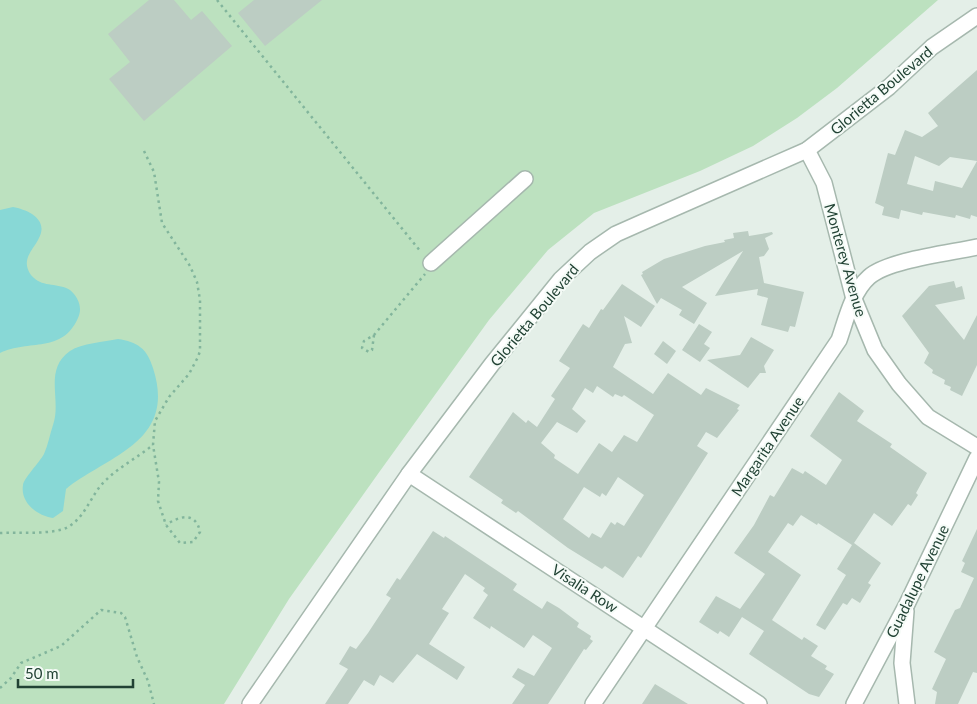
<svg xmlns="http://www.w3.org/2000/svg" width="977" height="704" font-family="Lato,sans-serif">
	<rect width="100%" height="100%" fill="#e4efe8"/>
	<path fill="#bce1bf" d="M 0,0 L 938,0 L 837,88 L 797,118 L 753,146 L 700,171 L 594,213 L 548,250 L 489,320 L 380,471 L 289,599 L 224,704 L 0,704 Z"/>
	<g fill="#88d8d6">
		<path d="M 13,207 C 29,210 50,220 38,240 C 35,246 28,253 27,261 C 26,267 29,274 34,278 C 43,287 59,283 70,290 C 78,297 83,307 78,318 C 62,354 29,339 0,353 L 0,210 Z"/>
		<path d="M 118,339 C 137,342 147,348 153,368 C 177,442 109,455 66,489 L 63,511 L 53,518 C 38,516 20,503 23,485 C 24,478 39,463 44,454 C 48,445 50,434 53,425 C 62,400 43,370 70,351 C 82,343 104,342 118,339 Z"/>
	</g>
	<g fill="#bccdc3" fill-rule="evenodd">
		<path d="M 149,0 L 174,0 L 191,20 L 202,11 L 232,46 L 144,121 L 109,79 L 130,62 L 108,34 Z"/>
		<path d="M 254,0 L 322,0 L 265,46 L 238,13 Z"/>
		<path d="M 977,70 L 977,217 L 971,215 L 970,219 L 956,215 L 955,218 L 923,212 L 922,215 L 901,210 L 899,219 L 882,215 L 884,207 L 875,203 L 888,153 L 895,155 L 905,130 L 922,137 L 938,126 L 928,113 ZM 915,156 L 939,166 L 950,157 L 977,161 L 962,188 L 935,181 L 933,191 L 907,184 Z"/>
		<path d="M 748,231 L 749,236 L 772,232 L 773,234 L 765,238 L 769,249 L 764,256 L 759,257 L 764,283 L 804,292 L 795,327 L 790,326 L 788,332 L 761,325 L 768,298 L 757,295 L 758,289 L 715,296 L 743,251 L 682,287 L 707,303 L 694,324 L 679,315 L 682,310 L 661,298 L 657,304 L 641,275 L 643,274 L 642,272 L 664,259 L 705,246 L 725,242 L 724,240 L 734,238 L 733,233 Z"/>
		<path d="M 954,281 L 956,288 L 962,286 L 965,299 L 935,305 L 964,340 L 977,315 L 977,365 L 962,396 L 950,390 L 951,387 L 944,384 L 945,380 L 932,373 L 933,370 L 924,363 L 929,353 L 902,316 L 929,286 Z"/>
		<path d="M 622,284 L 655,306 L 641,327 L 624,316 L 632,343 L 625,344 L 613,367 L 653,394 L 668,373 L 701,395 L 706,388 L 740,405 L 737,409 L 739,410 L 717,438 L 706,432 L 697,446 L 708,453 L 641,558 L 638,556 L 623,578 L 605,566 L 602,569 L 568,548 L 518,511 L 516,513 L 501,503 L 503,500 L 469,477 L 513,412 L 526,423 L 528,420 L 537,427 L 555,399 L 551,396 L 570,368 L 559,361 L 583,324 L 589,328 L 601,309 L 603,310 ZM 597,386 L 613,397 L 615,394 L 622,397 L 624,395 L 654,415 L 637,442 L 624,435 L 612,452 L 599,443 L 578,474 L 554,458 L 555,455 L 541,443 L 557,422 L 577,433 L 586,421 L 572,409 L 585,388 L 593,393 ZM 618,477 L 644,495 L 624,526 L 617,522 L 615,525 L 611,522 L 601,538 L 592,533 L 589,538 L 563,519 L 584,487 L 600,497 L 602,493 L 606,496 Z"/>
		<path d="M 699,324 L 712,332 L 704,344 L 710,348 L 700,362 L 682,350 Z"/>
		<path d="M 751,337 L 774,350 L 764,366 L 766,373 L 760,373 L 748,388 L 707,360 L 740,355 Z"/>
		<path d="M 663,341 L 676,351 L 667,364 L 654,354 Z"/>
		<path d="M 839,392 L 864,411 L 857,421 L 892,444 L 890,447 L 927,473 L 916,493 L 918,495 L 911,506 L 908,504 L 892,526 L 874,513 L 854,543 L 881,563 L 868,583 L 871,585 L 860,603 L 852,598 L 847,605 L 843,603 L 825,630 L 816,625 L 846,575 L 837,569 L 852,545 L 818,523 L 817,525 L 801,515 L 793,526 L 788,523 L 768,552 L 801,575 L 772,620 L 802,640 L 804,637 L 818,646 L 811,656 L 827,666 L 825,669 L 834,674 L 819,697 L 809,694 L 749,654 L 764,631 L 742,617 L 729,637 L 720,631 L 718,634 L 699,622 L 716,596 L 740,609 L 765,574 L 734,553 L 754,525 L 770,495 L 774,497 L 792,468 L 803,474 L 805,471 L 826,485 L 842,460 L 810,436 Z"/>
		<path d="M 977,529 L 977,673 L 973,672 L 958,704 L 935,704 L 937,692 L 932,689 L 946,659 L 934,652 L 955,610 L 960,608 L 974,578 L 961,572 L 965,563 L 962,561 Z"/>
		<path d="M 433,531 L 444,538 L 445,536 L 517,584 L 513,590 L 542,609 L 547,601 L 559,608 L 579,623 L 577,627 L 591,636 L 590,639 L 593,641 L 586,650 L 584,649 L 548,704 L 512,704 L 525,685 L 512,677 L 518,668 L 534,676 L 552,648 L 533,635 L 524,648 L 491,626 L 490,629 L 473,618 L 488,595 L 483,591 L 485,588 L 465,574 L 442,609 L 449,613 L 429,644 L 465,667 L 457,680 L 417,654 L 393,683 L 380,675 L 374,686 L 364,680 L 348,704 L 325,704 L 348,669 L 339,664 L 350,646 L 356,649 L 368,633 L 391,598 L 386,595 L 397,578 L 400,580 Z"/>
		<path d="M 655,684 L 688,704 L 642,704 Z"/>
	</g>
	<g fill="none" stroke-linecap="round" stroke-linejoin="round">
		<g stroke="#a6b8ae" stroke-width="18">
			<g id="minor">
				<path d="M 807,150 L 824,183 L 854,299 L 875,350 L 899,384 L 928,417 L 977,447"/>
				<path d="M 431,263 L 525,179"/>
				<path d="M 409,474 L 759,704"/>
				<path d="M 906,611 L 902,663 L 907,704"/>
				<path d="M 250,704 L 409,474 L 492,364 L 561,279 L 590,252 L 616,234 L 643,222 L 807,150 L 889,87 L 932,47 L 977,16"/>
				<path d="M 593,704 L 839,340 C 846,320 852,292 869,277 C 888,260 950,253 977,247"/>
				<path d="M 854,704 L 907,604 L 977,458"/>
			</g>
		</g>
		<g stroke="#82b59c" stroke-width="2.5" stroke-dasharray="2.5 4" stroke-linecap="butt">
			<path d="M 217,0 L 421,252"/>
			<path d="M 144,151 L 154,172 L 162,223 L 190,266 L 197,282 L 200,300 L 200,351 L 198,357 L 189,374 L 169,397 L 155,421 L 153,445 L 159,482 L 158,501 L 166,525 L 180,543 L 193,542 L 200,532 C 196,511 179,516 166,525"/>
			<path d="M 374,335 L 372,350 L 369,352 L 362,348 L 364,341 L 374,335 L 425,274"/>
			<path d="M 0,533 C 18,532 54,535 68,527 C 87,516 91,493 107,479 C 121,466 138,457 153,445"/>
			<path d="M 0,688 L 11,678 L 21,663 L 61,646 L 101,610 L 121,613 L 125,617 L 137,657 L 148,681 L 154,704"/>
		</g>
		<use href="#minor" stroke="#fff" stroke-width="15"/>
	</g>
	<g text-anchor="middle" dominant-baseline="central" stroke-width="4" stroke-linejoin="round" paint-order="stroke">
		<g font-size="15" fill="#214234" stroke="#f5fbf7">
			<text transform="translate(881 90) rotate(-40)">Glorietta Boulevard</text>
			<text transform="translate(846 260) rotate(74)">Monterey Avenue</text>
			<text transform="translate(534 315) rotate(-50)">Glorietta Boulevard</text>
			<text transform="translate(767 446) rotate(-56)">Margarita Avenue</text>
			<text transform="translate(917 581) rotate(-64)">Guadalupe Avenue</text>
			<text transform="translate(585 588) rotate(33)">Visalia Row</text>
		</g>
	</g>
	<path d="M18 679v8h115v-8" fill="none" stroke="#214234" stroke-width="2.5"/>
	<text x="25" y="679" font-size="15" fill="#214234" stroke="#f5fbf7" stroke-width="4" paint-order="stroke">50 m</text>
</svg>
